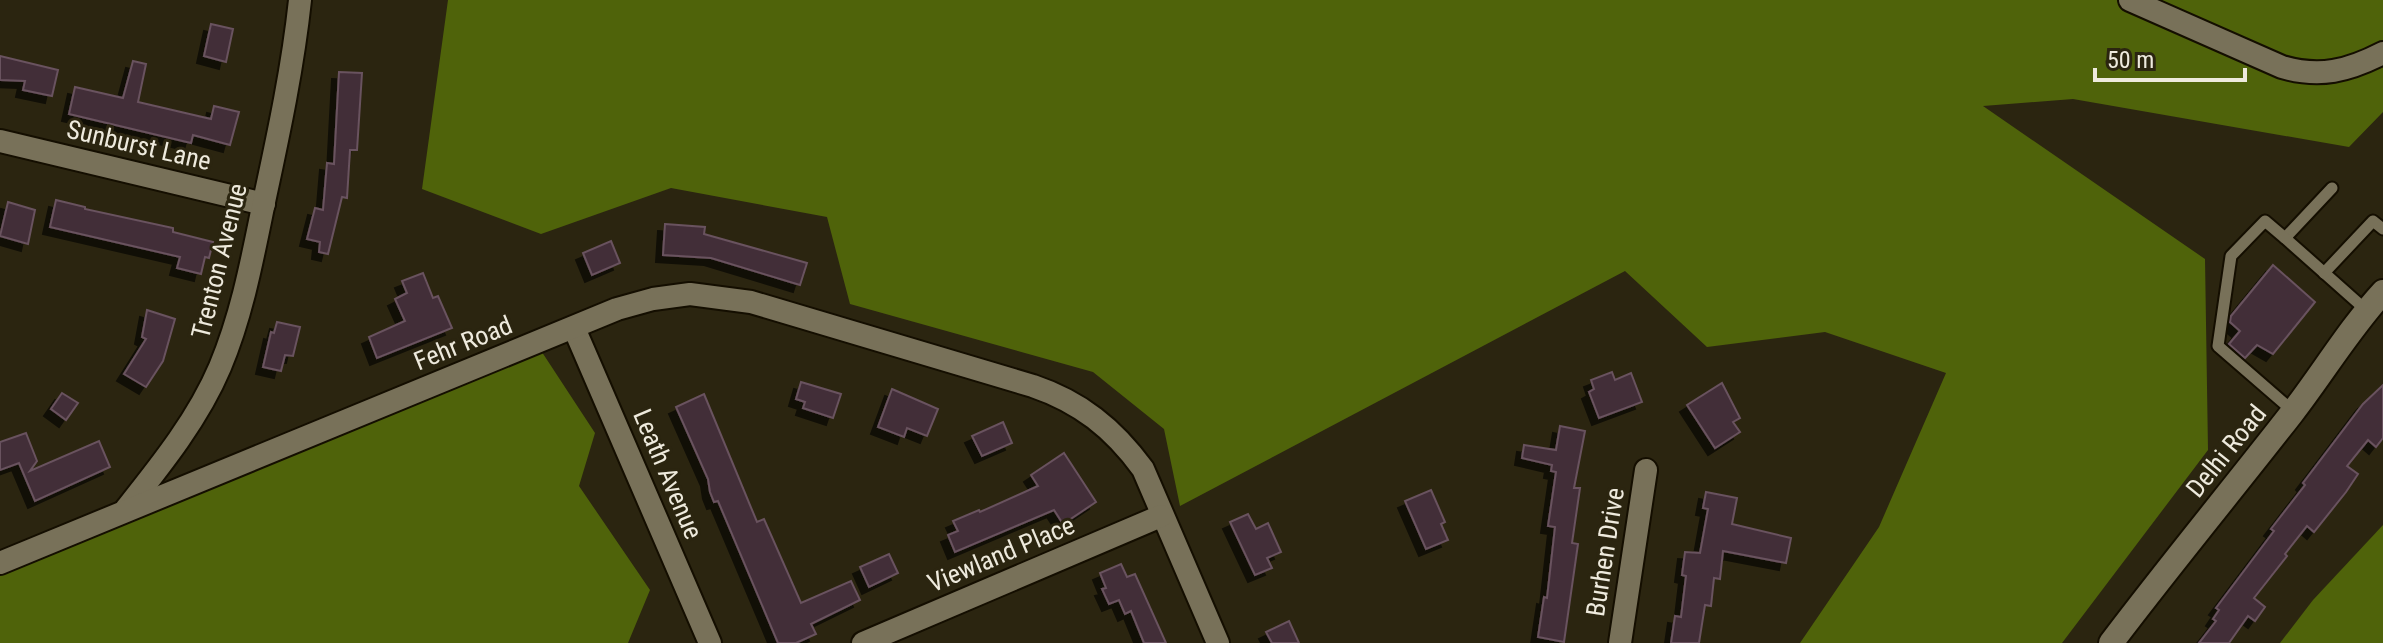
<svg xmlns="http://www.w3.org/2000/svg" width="2383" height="643" font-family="'Roboto Condensed',sans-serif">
	<defs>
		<filter id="shadow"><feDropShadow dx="-7" dy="7" stdDeviation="0" flood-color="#0009"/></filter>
	</defs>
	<rect width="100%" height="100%" fill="#2b2510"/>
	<g fill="#4f630a">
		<path d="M 448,0 L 2383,0 L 2383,112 L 2349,147 L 2073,99 L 1983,106 L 2205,259 L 2208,450 L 2062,643 L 1800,643 L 1879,527 L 1946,373 L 1825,332 L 1707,347 L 1625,271 L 1180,506 L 1164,429 L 1093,372 L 850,304 L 827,217 L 671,188 L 541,234 L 422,189 Z"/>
		<path d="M 536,343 L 595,433 L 579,486 L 650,590 L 628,643 L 0,643 L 0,563 Z"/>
		<path d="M 2383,525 L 2383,643 L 2280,643 L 2313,600 Z"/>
	</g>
	<g fill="#422e39" stroke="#69525e" stroke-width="2" filter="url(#shadow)">
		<path d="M 211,24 L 233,29 L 226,62 L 204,56 Z"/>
		<path d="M 0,56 L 58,70 L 52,96 L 23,90 L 25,81 L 0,80 Z"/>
		<path d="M 133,61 L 146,64 L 138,102 L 211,119 L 214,106 L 239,112 L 230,145 L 193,135 L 191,143 L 69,114 L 75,87 L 123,98 Z"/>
		<path d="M 339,72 L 362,73 L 360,104 L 357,150 L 350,150 L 347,198 L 342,197 L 328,254 L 319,252 L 320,242 L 307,239 L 315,208 L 323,210 L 327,163 L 334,164 Z"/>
		<path d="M 56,200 L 85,207 L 85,209 L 173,228 L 173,232 L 213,242 L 209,258 L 205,257 L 201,274 L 177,268 L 180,257 L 50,227 Z"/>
		<path d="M 8,202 L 35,210 L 28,244 L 0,236 Z"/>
		<path d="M 665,224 L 705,227 L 704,234 L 807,263 L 800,285 L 711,258 L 663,255 Z"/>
		<path d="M 611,241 L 620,263 L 592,275 L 583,253 Z"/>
		<path d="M 2273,265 L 2315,302 L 2273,354 L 2257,345 L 2245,358 L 2229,344 L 2240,331 L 2230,322 L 2231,316 Z"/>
		<path d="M 423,273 L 433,298 L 438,296 L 452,328 L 377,358 L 369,337 L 405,321 L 395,299 L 407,293 L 402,281 Z"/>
		<path d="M 147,310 L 175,319 L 163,361 L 146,387 L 124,374 L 146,339 L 142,337 Z"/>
		<path d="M 277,322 L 300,327 L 293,356 L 285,355 L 281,371 L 263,367 L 271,332 L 274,333 Z"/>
		<path d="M 1612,372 L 1615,380 L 1631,373 L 1642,402 L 1599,418 L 1589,392 L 1594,389 L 1591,380 Z"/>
		<path d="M 801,382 L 841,394 L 833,418 L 803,408 L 805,402 L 796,399 Z"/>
		<path d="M 1722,383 L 1740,418 L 1733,422 L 1740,432 L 1715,448 L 1687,405 Z"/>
		<path d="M 2383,385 L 2383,438 L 2376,447 L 2368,440 L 2347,466 L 2358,474 L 2346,492 L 2314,532 L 2307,526 L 2285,554 L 2287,556 L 2254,598 L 2265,607 L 2255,621 L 2248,616 L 2229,643 L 2199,643 L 2216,621 L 2213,619 L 2219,610 L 2216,608 L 2274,531 L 2271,529 L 2305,485 L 2303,483 L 2363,404 Z"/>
		<path d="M 892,389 L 938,409 L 927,436 L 907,428 L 904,437 L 878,427 Z"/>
		<path d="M 62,393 L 78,403 L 66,420 L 51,409 Z"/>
		<path d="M 704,394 L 757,522 L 764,519 L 801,603 L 851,581 L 860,600 L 811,624 L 816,634 L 796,643 L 778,643 L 718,501 L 714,502 L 710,492 L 708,479 L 676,407 Z"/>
		<path d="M 1003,422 L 1012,443 L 982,456 L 972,436 Z"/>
		<path d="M 1560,426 L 1585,431 L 1574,488 L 1580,488 L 1572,543 L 1578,544 L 1564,642 L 1538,637 L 1544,597 L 1547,598 L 1555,527 L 1548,526 L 1556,472 L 1551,471 L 1552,465 L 1522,458 L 1524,445 L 1556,450 Z"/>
		<path d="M 26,433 L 37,461 L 30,471 L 99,441 L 110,467 L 35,501 L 19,463 L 0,470 L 0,442 Z"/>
		<path d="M 1064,453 L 1096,502 L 1063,524 L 1054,510 L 955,552 L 948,535 L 958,531 L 953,521 L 979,510 L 980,512 L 1038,486 L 1031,475 Z"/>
		<path d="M 1431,490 L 1445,522 L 1441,524 L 1448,540 L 1426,549 L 1405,501 Z"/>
		<path d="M 1706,492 L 1737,498 L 1732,524 L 1791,538 L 1786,563 L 1723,551 L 1720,579 L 1714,578 L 1711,606 L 1705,605 L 1699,643 L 1671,643 L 1675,616 L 1681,617 L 1686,576 L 1682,575 L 1685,552 L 1700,553 L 1708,509 L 1703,508 Z"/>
		<path d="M 1248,514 L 1256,529 L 1268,523 L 1281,552 L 1267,558 L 1272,568 L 1255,575 L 1230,522 Z"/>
		<path d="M 889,554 L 898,573 L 869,587 L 860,567 Z"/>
		<path d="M 1121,564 L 1127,577 L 1135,574 L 1166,643 L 1144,643 L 1131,611 L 1125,614 L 1119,600 L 1109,604 L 1102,589 L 1106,588 L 1100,573 Z"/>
		<path d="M 1289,621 L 1299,643 L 1272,643 L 1266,632 Z"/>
	</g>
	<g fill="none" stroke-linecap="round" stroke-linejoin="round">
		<g stroke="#140e00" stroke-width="15">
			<g id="lane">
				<path d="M 2332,188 L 2285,238 L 2366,310"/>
				<path d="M 2285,238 L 2265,221 L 2231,256 L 2218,346 L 2293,411"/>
				<path d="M 2324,273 L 2373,221 L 2383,229"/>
			</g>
		</g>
		<g stroke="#140e00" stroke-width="26">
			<g id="street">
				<path d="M 2130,0 L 2282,67 C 2320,78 2348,71 2383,53"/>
				<path d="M 0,141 L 264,204"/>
				<path d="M 574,328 L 710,643"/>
				<path d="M 126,509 C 161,465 198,419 220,367 C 243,312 253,255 265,197 C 279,132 293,66 300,0"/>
				<path d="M 0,563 L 617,309 L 653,299 L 690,294 L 751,302 L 1033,386 C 1080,402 1113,428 1143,469 L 1218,643"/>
				<path d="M 863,643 L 1161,516"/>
				<path d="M 1620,643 L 1646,470"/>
			</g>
		</g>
		<g stroke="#140e00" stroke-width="28">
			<path id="secondary" d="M 2111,643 C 2170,565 2232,490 2292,413 C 2323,373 2349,329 2383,292"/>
		</g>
		<use href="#lane" stroke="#787159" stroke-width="11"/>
		<use href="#street" stroke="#787159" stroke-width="22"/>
		<use href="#secondary" stroke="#787159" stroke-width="24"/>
	</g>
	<g text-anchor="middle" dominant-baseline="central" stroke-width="6" stroke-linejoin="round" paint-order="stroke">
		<g font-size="26" fill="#eeeadd" stroke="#2b2510">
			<text transform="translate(139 145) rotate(13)">Sunburst Lane</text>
			<text transform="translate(219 261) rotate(-76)">Trenton Avenue</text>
			<text transform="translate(463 343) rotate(-22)">Fehr Road</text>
			<text transform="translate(2226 451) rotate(-51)">Delhi Road</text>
			<text transform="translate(668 474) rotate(67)">Leath Avenue</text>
			<text transform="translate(1605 552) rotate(-81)">Burhen Drive</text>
			<text transform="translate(1001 554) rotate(-23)">Viewland Place</text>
		</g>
	</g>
	<path d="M2095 68v12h150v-12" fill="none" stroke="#eeeadd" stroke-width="4"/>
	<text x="2107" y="68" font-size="24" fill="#eeeadd" stroke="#2b2510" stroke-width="6" paint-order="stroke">50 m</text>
</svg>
